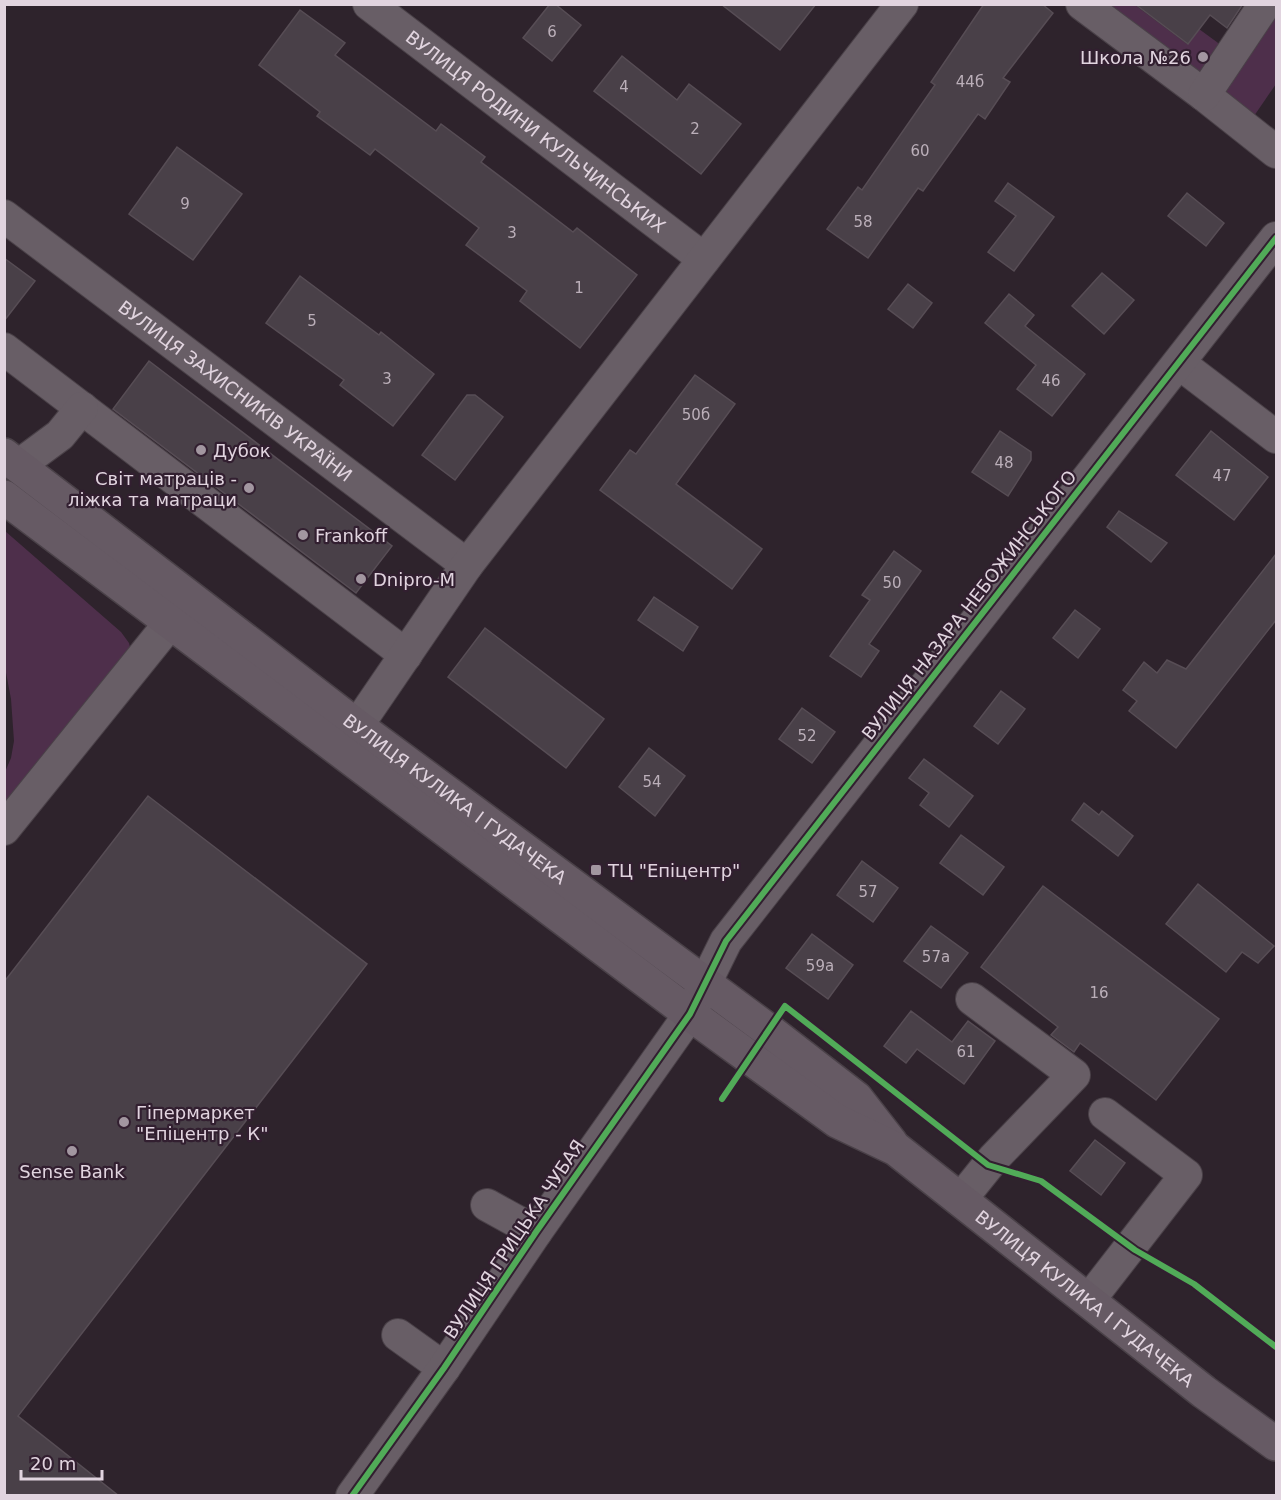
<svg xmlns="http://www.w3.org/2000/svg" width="1281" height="1500" font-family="'DejaVu Sans',sans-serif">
	<rect width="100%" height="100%" fill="#2e232c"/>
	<g fill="#4e2f4b">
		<path d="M 1096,5 L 1135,5 L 1187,44 L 1199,29 L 1225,48 L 1199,81 Z"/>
		<path d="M 1276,5 L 1276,84 L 1254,116 L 1215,89 Z"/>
		<path d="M 5,531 L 121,632 L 129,643 L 130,647 L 5,808 L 5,772 L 11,758 L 14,741 L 11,699 L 4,662 Z"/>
	</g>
	<g fill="#494048" stroke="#574d55" stroke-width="1.5">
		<path d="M 550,4 L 555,4 L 581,25 L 552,61 L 523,38 Z"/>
		<path d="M 721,4 L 816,4 L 780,50 Z"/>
		<path d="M 984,4 L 1042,4 L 1053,13 L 1003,78 L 1010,82 L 985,119 L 978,114 L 923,191 L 918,188 L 868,258 L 827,229 L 858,187 L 862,190 L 935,85 L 931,82 Z"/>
		<path d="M 1135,4 L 1243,4 L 1227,28 L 1210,15 L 1188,44 Z"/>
		<path d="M 300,10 L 345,43 L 335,55 L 436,131 L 441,124 L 485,157 L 481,162 L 573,232 L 577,228 L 637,275 L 580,348 L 520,301 L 527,291 L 466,245 L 479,228 L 375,149 L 370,155 L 317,116 L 320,112 L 259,65 Z"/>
		<path d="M 622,56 L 677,100 L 689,84 L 741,124 L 701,174 L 594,91 Z"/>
		<path d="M 177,147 L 242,194 L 193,260 L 129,214 Z"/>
		<path d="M 1008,183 L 1054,217 L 1014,271 L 988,252 L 1016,216 L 995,201 Z"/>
		<path d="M 1187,193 L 1224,223 L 1206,246 L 1168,216 Z"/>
		<path d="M 4,258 L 35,281 L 4,321 Z"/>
		<path d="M 1102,273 L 1134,300 L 1104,334 L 1072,306 Z"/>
		<path d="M 300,276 L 379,335 L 381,332 L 434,374 L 393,426 L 340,385 L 344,380 L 266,323 Z"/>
		<path d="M 908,284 L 932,303 L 913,328 L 888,309 Z"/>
		<path d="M 1009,294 L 1034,315 L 1025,326 L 1085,374 L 1052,416 L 1017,389 L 1036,365 L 985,323 Z"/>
		<path d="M 149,361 L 392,546 L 356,593 L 113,409 Z"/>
		<path d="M 695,375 L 735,404 L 676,484 L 762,549 L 732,589 L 600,490 L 630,450 L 636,454 Z"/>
		<path d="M 467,395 L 475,395 L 503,417 L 455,480 L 422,455 Z"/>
		<path d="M 1000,431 L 1031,452 L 1031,460 L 1008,496 L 972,472 Z"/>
		<path d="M 1211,431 L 1268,477 L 1234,520 L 1176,475 Z"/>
		<path d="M 1119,511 L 1167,543 L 1151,562 L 1107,527 Z"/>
		<path d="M 894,551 L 921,571 L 869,644 L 879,651 L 861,677 L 830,656 L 870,600 L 862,595 Z"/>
		<path d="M 1276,554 L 1276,620 L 1176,748 L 1129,711 L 1137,701 L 1123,690 L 1144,662 L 1157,673 L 1167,660 L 1186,669 Z"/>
		<path d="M 654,597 L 698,627 L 683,651 L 638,620 Z"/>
		<path d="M 1075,610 L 1100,629 L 1078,658 L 1053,638 Z"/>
		<path d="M 485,628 L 604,719 L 566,768 L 448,677 Z"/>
		<path d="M 1001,691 L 1025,709 L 998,744 L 974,726 Z"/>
		<path d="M 802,708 L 835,732 L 812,763 L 779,739 Z"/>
		<path d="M 649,748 L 685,776 L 655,816 L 619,787 Z"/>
		<path d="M 924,759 L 973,796 L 949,827 L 920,805 L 929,793 L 909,778 Z"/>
		<path d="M 148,796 L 367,964 L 18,1416 L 119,1496 L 4,1496 L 4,982 Z"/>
		<path d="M 1084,803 L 1099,815 L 1102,811 L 1133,836 L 1118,856 L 1072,820 Z"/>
		<path d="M 961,835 L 1004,867 L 983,895 L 940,863 Z"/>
		<path d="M 862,861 L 898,888 L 873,922 L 837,895 Z"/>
		<path d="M 1198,884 L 1274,946 L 1258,963 L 1242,952 L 1226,972 L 1166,924 Z"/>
		<path d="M 1043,886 L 1219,1019 L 1156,1100 L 1080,1043 L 1074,1052 L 1051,1035 L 1058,1027 L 981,967 Z"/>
		<path d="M 931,926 L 968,953 L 941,988 L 904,961 Z"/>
		<path d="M 812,934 L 853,965 L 828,999 L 786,968 Z"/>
		<path d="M 911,1011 L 952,1042 L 968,1021 L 995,1041 L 964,1084 L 917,1049 L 906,1063 L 884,1046 Z"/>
		<path d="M 1095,1140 L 1125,1163 L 1101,1195 L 1070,1171 Z"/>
	</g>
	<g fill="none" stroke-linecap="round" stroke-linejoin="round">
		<g stroke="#4a4148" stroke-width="34">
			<g id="minor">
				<path id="s1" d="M 369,4 L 704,259"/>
				<path d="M 1082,4 L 1204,95 L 1276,152"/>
				<path d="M 1204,95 L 1265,4"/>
				<path id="s2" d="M 4,216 L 467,565"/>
				<path d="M 4,349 L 406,655"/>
				<path d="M 1179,363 L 1276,437"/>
				<path d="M 18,466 L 60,435 L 82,408"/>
				<path d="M 357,726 L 467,565 L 902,4"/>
				<path d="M 4,829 L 170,623"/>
				<path d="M 961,1199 L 994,1158 L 1074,1075 L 972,999"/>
				<path d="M 487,1205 L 536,1232"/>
				<path d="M 1089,1300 L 1186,1175 L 1105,1114"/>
				<path d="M 398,1335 L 444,1368"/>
				<path d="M 352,1496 L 444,1368 L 536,1232 L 690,1014 L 726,941 L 1276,238"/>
			</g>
		</g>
		<g stroke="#4a4148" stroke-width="36">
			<g id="major">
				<path id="s3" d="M 4,455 L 357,726 L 772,1033 L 856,1098 L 891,1143"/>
				<path id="s4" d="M 4,497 L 690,1014 L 837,1121 L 896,1149 L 1204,1392 L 1276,1444"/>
			</g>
		</g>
		<use href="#minor" stroke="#685e66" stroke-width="32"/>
		<use href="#major" stroke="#665a64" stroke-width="33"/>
		<g stroke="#321f30" stroke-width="10">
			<g id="cycleway">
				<path d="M 722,1099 L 785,1006 L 988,1165 L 1041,1181 L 1135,1250 L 1194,1284 L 1276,1347"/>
				<path d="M 352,1496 L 444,1368 L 536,1232 L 690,1014 L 726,941 L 1276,238"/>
			</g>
		</g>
		<use href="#cycleway" stroke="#51ab58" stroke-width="6"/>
	</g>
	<g fill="#a296a0" stroke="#321f30" stroke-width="2">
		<circle cx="1203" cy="57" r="6"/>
		<circle cx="201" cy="450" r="6"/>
		<circle cx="249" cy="488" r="6"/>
		<circle cx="303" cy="535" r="6"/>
		<circle cx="361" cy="579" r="6"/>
		<rect x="590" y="864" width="12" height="12" rx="3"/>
		<circle cx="124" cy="1122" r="6"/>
		<circle cx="72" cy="1151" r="6"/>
	</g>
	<g text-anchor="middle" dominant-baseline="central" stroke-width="4.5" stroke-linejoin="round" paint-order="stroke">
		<g font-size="15" fill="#bbafb9">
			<text x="552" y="32">6</text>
			<text x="970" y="82">44б</text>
			<text x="624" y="87">4</text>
			<text x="695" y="129">2</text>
			<text x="920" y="151">60</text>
			<text x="185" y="204">9</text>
			<text x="863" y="222">58</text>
			<text x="512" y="233">3</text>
			<text x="579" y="288">1</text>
			<text x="312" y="321">5</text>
			<text x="387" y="379">3</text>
			<text x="1051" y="381">46</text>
			<text x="696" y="415">50б</text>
			<text x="1004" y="463">48</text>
			<text x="1222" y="476">47</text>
			<text x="892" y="583">50</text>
			<text x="807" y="736">52</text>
			<text x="652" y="782">54</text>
			<text x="868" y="892">57</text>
			<text x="936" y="957">57а</text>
			<text x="820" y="966">59а</text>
			<text x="1099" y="993">16</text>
			<text x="966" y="1052">61</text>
		</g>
		<g font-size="18" fill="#e1d4df" stroke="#321f30" text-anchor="start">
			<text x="1191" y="57" text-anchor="end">Школа №26</text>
			<text x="213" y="450">Дубок</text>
			<text x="237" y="478" text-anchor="end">Світ матраців -<tspan x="237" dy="21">ліжка та матраци</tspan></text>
			<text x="315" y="535">Frankoff</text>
			<text x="373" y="579">Dnipro-M</text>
			<text x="608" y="870">ТЦ "Епіцентр"</text>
			<text x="136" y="1112">Гіпермаркет<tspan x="136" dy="21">"Епіцентр - К"</tspan></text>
			<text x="72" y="1171" text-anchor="middle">Sense Bank</text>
		</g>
		<g font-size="18" fill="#e1d4df" stroke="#321f30">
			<text stroke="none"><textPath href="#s1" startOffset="210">ВУЛИЦЯ РОДИНИ КУЛЬЧИНСЬКИХ</textPath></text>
			<text stroke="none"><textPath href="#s2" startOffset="290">ВУЛИЦЯ ЗАХИСНИКІВ УКРАЇНИ</textPath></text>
			<text transform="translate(969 605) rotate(-52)">ВУЛИЦЯ НАЗАРА НЕБОЖИНСЬКОГО</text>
			<text stroke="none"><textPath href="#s3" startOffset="567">ВУЛИЦЯ КУЛИКА І ГУДАЧЕКА</textPath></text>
			<text transform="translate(514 1239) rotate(-56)">ВУЛИЦЯ ГРИЦЬКА ЧУБАЯ</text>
			<text stroke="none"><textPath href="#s4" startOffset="1347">ВУЛИЦЯ КУЛИКА І ГУДАЧЕКА</textPath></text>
		</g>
	</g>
	<rect width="1281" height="1500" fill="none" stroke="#e1d4df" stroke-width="12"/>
	<path d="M21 1470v9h81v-9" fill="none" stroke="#e1d4df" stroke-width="3"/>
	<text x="30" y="1470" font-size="18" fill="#e1d4df" stroke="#321f30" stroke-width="4.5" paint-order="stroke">20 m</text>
</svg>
